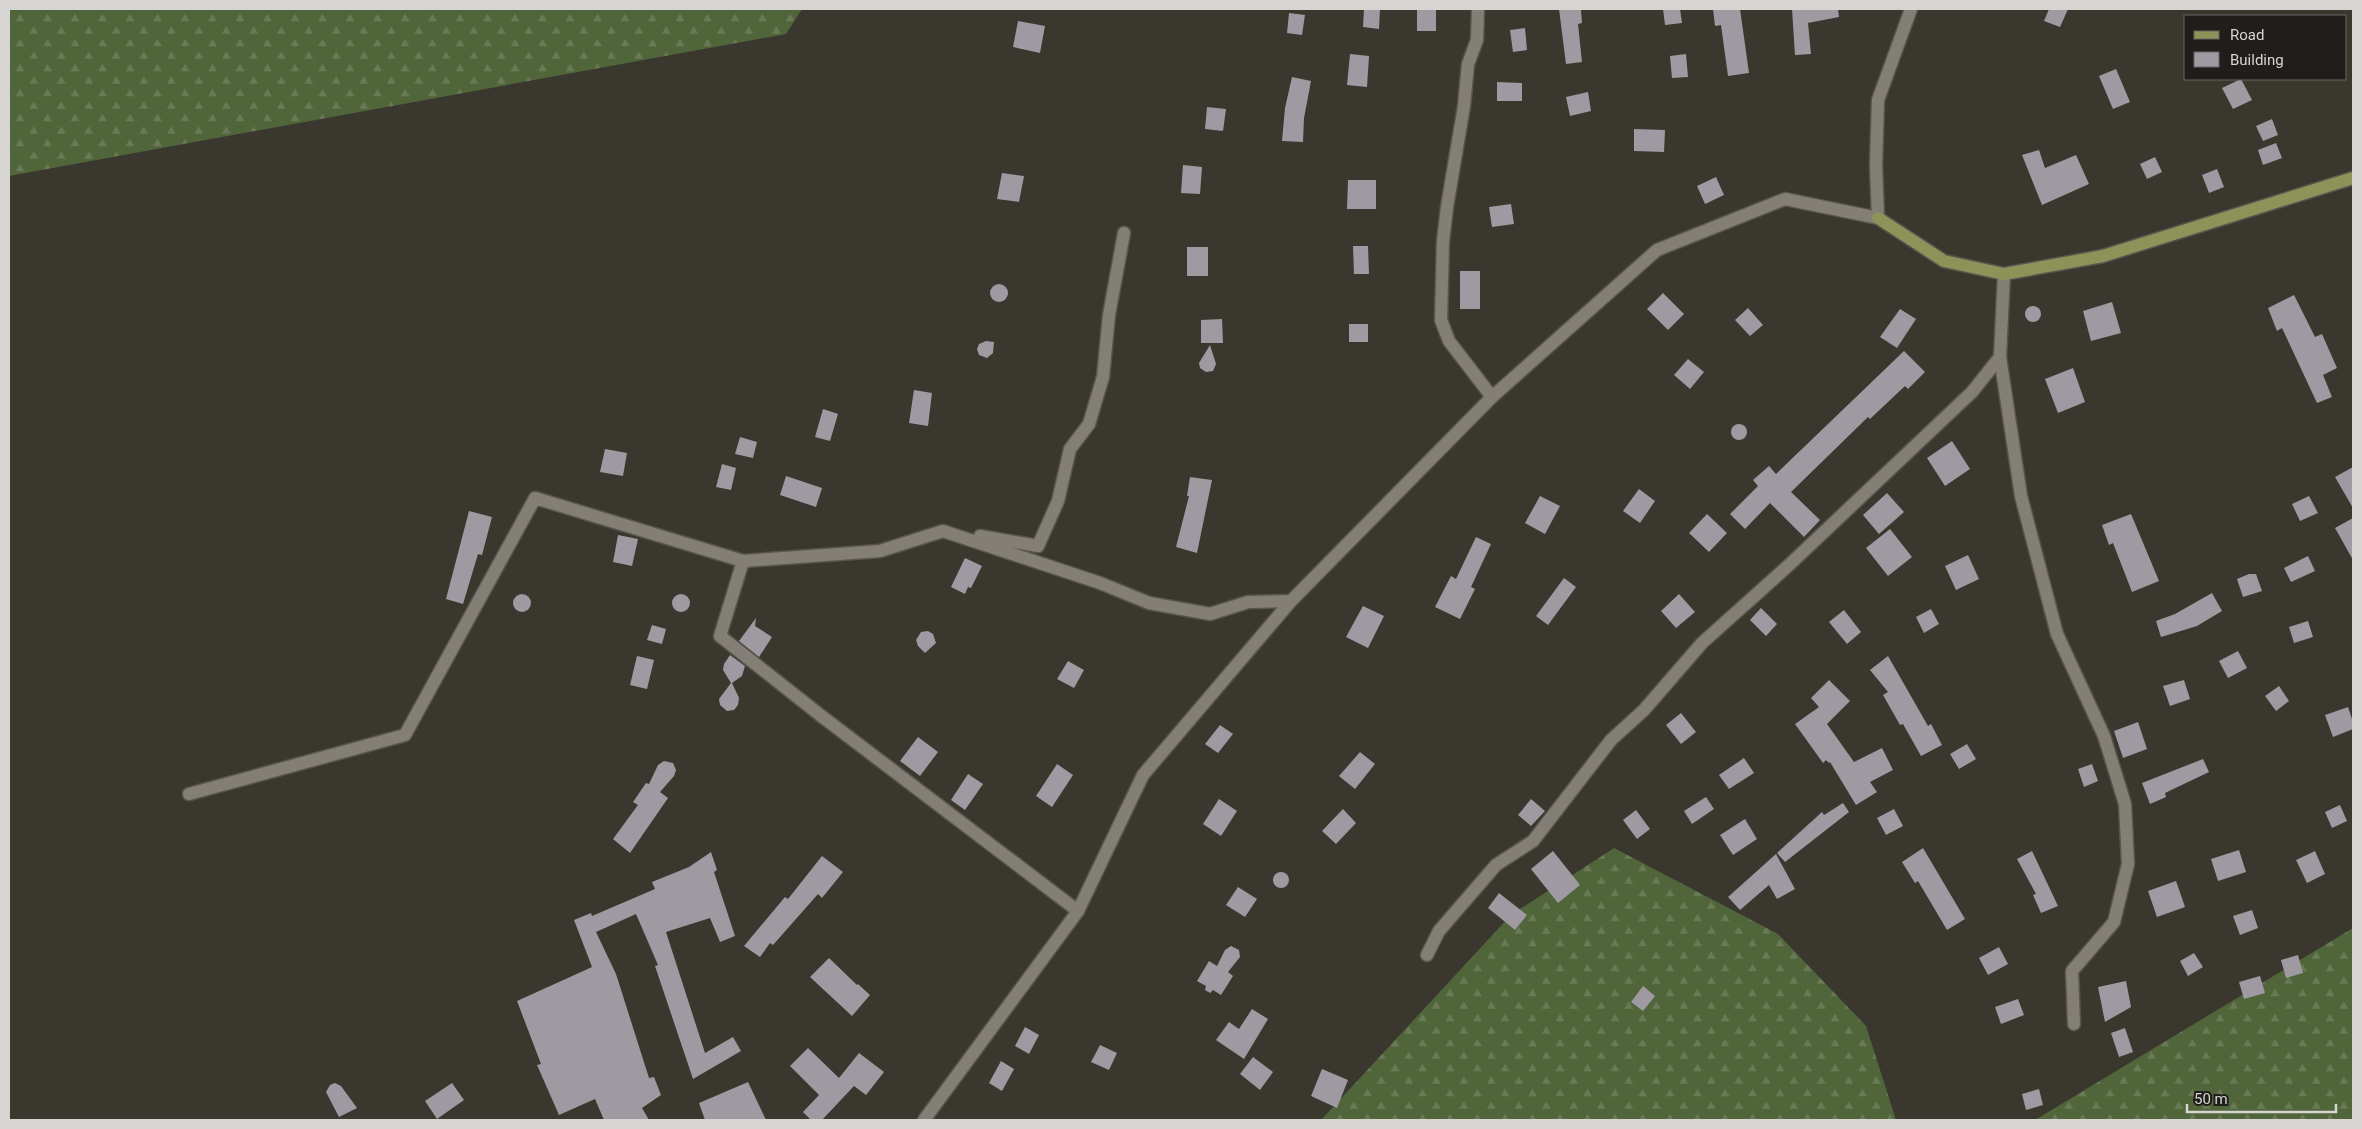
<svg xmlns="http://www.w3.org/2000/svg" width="2362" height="1129" font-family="Roboto,sans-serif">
	<defs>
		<pattern id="forest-firs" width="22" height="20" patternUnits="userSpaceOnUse" patternTransform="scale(1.25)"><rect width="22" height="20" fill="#51653b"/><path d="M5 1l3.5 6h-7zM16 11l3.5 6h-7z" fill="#697a56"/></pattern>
	</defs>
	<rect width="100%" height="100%" fill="#3a372f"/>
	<g fill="url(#forest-firs)">
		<path d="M 9,9 L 802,9 L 786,34 L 9,176 Z"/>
		<path d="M 1614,848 L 1778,934 L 1866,1026 L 1896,1120 L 1321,1120 L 1511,915 Z"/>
		<path d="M 2353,928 L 2353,1120 L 2035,1120 Z"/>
	</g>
	<g fill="#9f9aa2">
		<path d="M 1364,9 L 1380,9 L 1379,29 L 1363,27 Z"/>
		<rect x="1417" y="9" width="19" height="22"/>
		<path d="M 1559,9 L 1581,9 L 1582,23 L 1578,24 L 1582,62 L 1566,64 Z"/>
		<path d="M 1663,9 L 1680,9 L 1682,23 L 1665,25 Z"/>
		<path d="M 1713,9 L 1740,9 L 1749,73 L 1728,76 L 1721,25 L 1715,26 Z"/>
		<path d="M 1792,9 L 1838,9 L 1839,17 L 1808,23 L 1811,54 L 1795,55 Z"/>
		<path d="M 2049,9 L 2068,9 L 2060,27 L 2044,21 Z"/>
		<path d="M 1289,13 L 1305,15 L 1302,35 L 1287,33 Z"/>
		<path d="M 1018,21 L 1045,26 L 1040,53 L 1013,47 Z"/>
		<path d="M 1525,28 L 1527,50 L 1513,52 L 1510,30 Z"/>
		<path d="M 1350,54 L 1369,56 L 1367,87 L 1347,85 Z"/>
		<path d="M 1686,54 L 1688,77 L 1672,78 L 1670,56 Z"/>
		<path d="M 2116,69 L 2130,102 L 2113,109 L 2099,76 Z"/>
		<path d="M 1292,77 L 1311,81 L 1304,118 L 1303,142 L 1282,141 L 1285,108 Z"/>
		<path d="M 2241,79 L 2252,100 L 2233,109 L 2222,88 Z"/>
		<path d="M 1497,82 L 1522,83 L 1522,101 L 1497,101 Z"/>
		<path d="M 1588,92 L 1591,111 L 1570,116 L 1566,97 Z"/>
		<path d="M 1207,107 L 1226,109 L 1223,131 L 1205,129 Z"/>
		<path d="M 2272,119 L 2278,135 L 2263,141 L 2256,126 Z"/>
		<path d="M 1634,129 L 1665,130 L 1664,152 L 1634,151 Z"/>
		<path d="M 2276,143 L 2282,158 L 2263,165 L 2258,150 Z"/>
		<path d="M 2039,150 L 2045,168 L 2076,155 L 2089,184 L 2042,205 L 2022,155 Z"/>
		<path d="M 2155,157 L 2162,172 L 2147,179 L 2140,164 Z"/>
		<path d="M 1183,165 L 1202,167 L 1200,194 L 1181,193 Z"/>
		<path d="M 2217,169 L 2224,187 L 2209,193 L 2202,175 Z"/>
		<path d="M 1002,173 L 1024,176 L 1019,202 L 997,199 Z"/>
		<path d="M 1716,177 L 1724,195 L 1705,204 L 1697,186 Z"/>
		<path d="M 1348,180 L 1376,180 L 1376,209 L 1347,209 Z"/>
		<path d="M 1511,204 L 1514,224 L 1492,227 L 1489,207 Z"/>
		<path d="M 1353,246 L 1368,246 L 1369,274 L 1354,274 Z"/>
		<rect x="1187" y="247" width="21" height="29"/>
		<rect x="1460" y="271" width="20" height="38"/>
		<circle cx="999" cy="293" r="9"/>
		<path d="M 1663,293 L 1684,314 L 1668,330 L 1647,309 Z"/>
		<path d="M 2294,295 L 2315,337 L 2322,334 L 2337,368 L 2323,375 L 2332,397 L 2317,403 L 2282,328 L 2277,331 L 2268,308 Z"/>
		<path d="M 2112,302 L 2121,333 L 2091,341 L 2083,311 Z"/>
		<circle cx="2033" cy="314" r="8"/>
		<path d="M 1748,308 L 1763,325 L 1750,336 L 1735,320 Z"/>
		<path d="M 1900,309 L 1916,319 L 1897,348 L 1880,337 Z"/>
		<path d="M 1222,319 L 1223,343 L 1201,343 L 1201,320 Z"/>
		<rect x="1349" y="324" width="19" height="18"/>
		<path d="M 986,341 L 994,342 L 993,353 L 987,358 L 979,355 L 977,349 L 979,344 Z"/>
		<path d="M 1210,345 L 1216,364 L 1213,371 L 1206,372 L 1200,368 L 1199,363 Z"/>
		<path d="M 1904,351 L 1925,372 L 1908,389 L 1905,386 L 1870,419 L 1868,417 L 1791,492 L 1820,520 L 1804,537 L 1770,503 L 1745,529 L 1730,514 L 1758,486 L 1753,480 L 1769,466 L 1776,474 Z"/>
		<path d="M 1688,359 L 1704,372 L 1690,389 L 1674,375 Z"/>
		<path d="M 2073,368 L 2085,402 L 2058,413 L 2045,379 Z"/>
		<path d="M 914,390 L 932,393 L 928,426 L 909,423 Z"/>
		<path d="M 823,409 L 838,414 L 830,441 L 815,437 Z"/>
		<circle cx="1739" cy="432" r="8"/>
		<path d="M 740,437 L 757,442 L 753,458 L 735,454 Z"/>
		<path d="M 1952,441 L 1970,469 L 1945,486 L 1927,458 Z"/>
		<path d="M 605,449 L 627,453 L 623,476 L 600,472 Z"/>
		<path d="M 722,464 L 736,468 L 731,490 L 716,487 Z"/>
		<path d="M 2353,467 L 2353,508 L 2335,477 Z"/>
		<path d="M 786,476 L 822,488 L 816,507 L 780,495 Z"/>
		<path d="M 1190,477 L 1212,480 L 1197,553 L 1176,547 L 1189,496 L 1187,496 Z"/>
		<path d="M 1639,489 L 1655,501 L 1640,523 L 1623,511 Z"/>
		<path d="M 1887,493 L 1904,512 L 1879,534 L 1863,515 Z"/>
		<path d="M 1540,496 L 1560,506 L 1545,534 L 1525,523 Z"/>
		<path d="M 2309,496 L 2318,513 L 2300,521 L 2292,504 Z"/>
		<path d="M 469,511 L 492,517 L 482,555 L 478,554 L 463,604 L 446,599 Z"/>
		<path d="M 1707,514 L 1727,533 L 1709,552 L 1689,533 Z"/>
		<path d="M 2131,514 L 2159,581 L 2132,592 L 2113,543 L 2109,545 L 2102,525 Z"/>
		<path d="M 2353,518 L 2353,560 L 2335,528 Z"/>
		<path d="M 1890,529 L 1912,557 L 1888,576 L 1866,548 Z"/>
		<path d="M 618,535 L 638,539 L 632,566 L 613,562 Z"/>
		<path d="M 1476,537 L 1491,544 L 1471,587 L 1475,589 L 1460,619 L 1435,607 L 1451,576 L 1456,579 Z"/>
		<path d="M 1968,555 L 1979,579 L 1956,590 L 1945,566 Z"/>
		<path d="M 2308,556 L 2315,571 L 2291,582 L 2284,568 Z"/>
		<path d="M 965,558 L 982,566 L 971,588 L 968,587 L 965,594 L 951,587 Z"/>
		<path d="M 2249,574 L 2256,574 L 2262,591 L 2243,597 L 2237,579 Z"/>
		<path d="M 1564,578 L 1576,587 L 1548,625 L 1536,616 Z"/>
		<path d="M 2212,593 L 2222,611 L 2197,626 L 2161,637 L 2156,621 L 2175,614 Z"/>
		<path d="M 1679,594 L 1695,612 L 1676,628 L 1661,611 Z"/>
		<circle cx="681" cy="603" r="9"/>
		<circle cx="522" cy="603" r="9"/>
		<path d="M 1363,606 L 1384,616 L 1368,648 L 1346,637 Z"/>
		<path d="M 1761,608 L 1777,624 L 1766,636 L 1750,620 Z"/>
		<path d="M 1931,609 L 1939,624 L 1924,633 L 1916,617 Z"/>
		<path d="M 1844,610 L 1861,632 L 1847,644 L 1829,622 Z"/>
		<path d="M 756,618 L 755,626 L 772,637 L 759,657 L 739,641 Z"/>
		<path d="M 2308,621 L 2313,637 L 2294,643 L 2289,627 Z"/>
		<path d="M 652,625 L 666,629 L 662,644 L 647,640 Z"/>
		<path d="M 928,631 L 933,634 L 936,643 L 925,653 L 918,646 L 916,640 L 921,632 Z"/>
		<path d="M 2238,651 L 2247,668 L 2228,678 L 2219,661 Z"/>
		<path d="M 730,655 L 745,666 L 742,676 L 732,683 L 739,698 L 738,705 L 734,710 L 727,711 L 720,705 L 719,699 L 731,683 L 723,670 L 724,664 Z"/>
		<path d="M 637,656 L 654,660 L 647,689 L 630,685 Z"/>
		<path d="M 1888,656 L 1928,726 L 1931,724 L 1942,745 L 1921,756 L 1903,724 L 1900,725 L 1883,695 L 1888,692 L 1870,670 Z"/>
		<path d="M 1068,661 L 1084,670 L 1074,688 L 1057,679 Z"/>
		<path d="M 1829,680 L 1850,701 L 1827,724 L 1854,762 L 1882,748 L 1893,770 L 1870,782 L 1877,792 L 1856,805 L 1830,762 L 1829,763 L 1826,760 L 1823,763 L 1795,724 L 1819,707 L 1811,698 Z"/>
		<path d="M 2184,680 L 2190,699 L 2170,706 L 2163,686 Z"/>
		<path d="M 2279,686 L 2289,701 L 2276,711 L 2265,696 Z"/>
		<path d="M 2348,707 L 2353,722 L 2353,729 L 2333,737 L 2325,715 Z"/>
		<path d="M 1681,713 L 1696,732 L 1681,744 L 1666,725 Z"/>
		<path d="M 2138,722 L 2147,749 L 2123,758 L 2114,731 Z"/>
		<path d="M 1220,725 L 1233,734 L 1218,753 L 1205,744 Z"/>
		<path d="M 918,737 L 938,752 L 920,776 L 900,761 Z"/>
		<path d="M 1967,744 L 1976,759 L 1959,769 L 1950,754 Z"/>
		<path d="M 1360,752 L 1375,764 L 1355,789 L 1339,776 Z"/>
		<path d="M 1744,758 L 1754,773 L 1729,789 L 1719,775 Z"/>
		<path d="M 2203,759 L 2209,772 L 2165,793 L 2166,797 L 2150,804 L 2142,783 Z"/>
		<path d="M 664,761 L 673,763 L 676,770 L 674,776 L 660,792 L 668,798 L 630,853 L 613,839 L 638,805 L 633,802 L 646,783 L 649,784 L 658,765 Z"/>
		<path d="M 1057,764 L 1073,775 L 1052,807 L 1036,796 Z"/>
		<path d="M 2092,764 L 2098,781 L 2084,787 L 2078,769 Z"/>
		<path d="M 968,774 L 983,784 L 965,810 L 951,800 Z"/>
		<path d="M 1706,797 L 1714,809 L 1692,824 L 1684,811 Z"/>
		<path d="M 1219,799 L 1237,811 L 1221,836 L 1203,824 Z"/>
		<path d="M 1531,799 L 1545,811 L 1531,826 L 1518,815 Z"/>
		<path d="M 1843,803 L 1849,812 L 1785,862 L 1777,853 L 1822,812 L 1824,815 Z"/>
		<path d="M 2340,805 L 2347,821 L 2332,828 L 2325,812 Z"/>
		<path d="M 1343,809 L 1356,823 L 1336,844 L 1322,831 Z"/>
		<path d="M 1894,809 L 1903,826 L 1886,835 L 1877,818 Z"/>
		<path d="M 1636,810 L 1650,829 L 1637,839 L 1623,820 Z"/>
		<path d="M 1745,819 L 1757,839 L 1733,855 L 1720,835 Z"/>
		<path d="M 1923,848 L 1965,919 L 1947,930 L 1918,881 L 1915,883 L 1902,862 Z"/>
		<path d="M 2239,850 L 2246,872 L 2218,881 L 2211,859 Z"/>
		<path d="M 1553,851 L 1580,885 L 1558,903 L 1531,869 Z"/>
		<path d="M 2032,851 L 2058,906 L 2041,913 L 2033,895 L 2036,894 L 2017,859 Z"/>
		<path d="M 2315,851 L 2325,874 L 2307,883 L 2296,860 Z"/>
		<path d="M 711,852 L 717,870 L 714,872 L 735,936 L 720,942 L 710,918 L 666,932 L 705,1053 L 733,1037 L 741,1051 L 693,1079 L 655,966 L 658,965 L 636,914 L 596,932 L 616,974 L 649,1078 L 654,1077 L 661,1095 L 642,1108 L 649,1120 L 604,1120 L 595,1099 L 559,1115 L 537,1065 L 541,1064 L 517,1001 L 592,967 L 574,920 L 591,913 L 592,916 L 655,889 L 652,882 L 689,867 Z"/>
		<path d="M 1776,854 L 1795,889 L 1777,899 L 1769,885 L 1740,910 L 1728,897 Z"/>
		<path d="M 822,856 L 843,872 L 822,898 L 818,894 L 773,945 L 770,943 L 760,957 L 744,946 L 785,897 L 788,899 Z"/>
		<circle cx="1281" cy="880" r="8"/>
		<path d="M 2176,881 L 2185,907 L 2157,917 L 2148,891 Z"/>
		<path d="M 1238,887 L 1257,899 L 1245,917 L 1226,905 Z"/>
		<path d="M 1499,893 L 1527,915 L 1515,930 L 1488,908 Z"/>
		<path d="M 2252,910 L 2258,928 L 2240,935 L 2233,916 Z"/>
		<path d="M 1231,946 L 1239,950 L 1240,957 L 1228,972 L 1233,976 L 1221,995 L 1213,990 L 1210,993 L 1205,990 L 1206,986 L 1197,981 L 1209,961 L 1217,966 L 1225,950 Z"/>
		<path d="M 1999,947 L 2008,964 L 1988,975 L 1979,958 Z"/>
		<path d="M 2194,953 L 2203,967 L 2188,976 L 2180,961 Z"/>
		<path d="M 2298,955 L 2303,973 L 2286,978 L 2281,960 Z"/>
		<path d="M 829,958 L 857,985 L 858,984 L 870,995 L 852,1016 L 810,977 Z"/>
		<path d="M 2260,976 L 2265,993 L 2244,999 L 2239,982 Z"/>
		<path d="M 2126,981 L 2131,1007 L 2105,1022 L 2098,987 Z"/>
		<path d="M 1643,986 L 1655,996 L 1643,1011 L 1631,1002 Z"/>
		<path d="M 2018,999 L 2024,1015 L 2001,1024 L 1995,1007 Z"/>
		<path d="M 1252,1009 L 1268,1019 L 1244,1059 L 1216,1040 L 1229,1022 L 1239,1029 Z"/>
		<path d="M 1025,1027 L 1039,1035 L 1029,1054 L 1015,1046 Z"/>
		<path d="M 2125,1028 L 2133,1052 L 2119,1057 L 2111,1033 Z"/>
		<path d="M 1100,1045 L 1117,1053 L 1109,1070 L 1091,1062 Z"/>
		<path d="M 808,1048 L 839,1078 L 859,1053 L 884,1072 L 866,1095 L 854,1086 L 822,1120 L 811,1120 L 803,1112 L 819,1095 L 790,1066 Z"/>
		<path d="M 1253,1057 L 1273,1072 L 1260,1090 L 1240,1074 Z"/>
		<path d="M 1001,1061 L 1014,1069 L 1002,1091 L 989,1083 Z"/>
		<path d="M 1322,1069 L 1348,1080 L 1337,1108 L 1311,1096 Z"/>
		<path d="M 748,1082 L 766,1120 L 705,1120 L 699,1103 Z"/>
		<path d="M 335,1083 L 341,1086 L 357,1108 L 339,1117 L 326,1092 L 330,1085 Z"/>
		<path d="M 452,1083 L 464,1100 L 437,1119 L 425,1101 Z"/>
		<path d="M 2039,1089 L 2043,1105 L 2026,1110 L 2022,1094 Z"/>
	</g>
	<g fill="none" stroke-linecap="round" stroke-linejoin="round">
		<g stroke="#58554f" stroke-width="15">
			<g id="minor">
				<path d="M 1478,9 L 1477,40 L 1468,64 L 1464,106 L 1447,207 L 1443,242 L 1441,320 L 1449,341 L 1492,397"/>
				<path d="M 2000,357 L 2021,496 L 2057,634 L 2104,736 L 2125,804 L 2128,864 L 2114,922 L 2072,971 L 2074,1024"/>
				<path d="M 980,536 L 1038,546 L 1058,501 L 1070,449 L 1089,424 L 1103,377 L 1109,315 L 1124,233"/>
				<path d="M 743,561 L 720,636 L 820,715 L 1078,911"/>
				<path d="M 189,794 L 405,735 L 535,498 L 743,561 L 880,551 L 943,531 L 1100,583 L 1149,603 L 1210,614 L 1248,602 L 1291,601"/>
				<path d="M 1427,955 L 1439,931 L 1496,865 L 1533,841 L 1611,740 L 1644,710 L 1702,643 L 1789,565 L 1972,392 L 2000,357 L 2004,274"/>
				<path d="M 924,1120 L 1078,911 L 1143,775 L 1291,601 L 1492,397 L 1657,250 L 1785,199 L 1878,218 L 1876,165 L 1878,100 L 1911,9"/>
			</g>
		</g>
		<g stroke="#58554f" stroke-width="15">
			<path id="major" d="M 1878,218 L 1944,261 L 2004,274 L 2103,256 L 2353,178"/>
		</g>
		<use href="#minor" stroke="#837f76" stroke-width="12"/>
		<use href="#major" stroke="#8d9258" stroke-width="12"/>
	</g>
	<rect width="2362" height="1129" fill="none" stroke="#d7d5d1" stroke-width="20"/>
	<rect x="2184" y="15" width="162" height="65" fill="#201e1b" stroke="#696764"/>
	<rect x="2194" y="31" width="25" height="8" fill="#8d9258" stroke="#696764"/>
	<text x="2230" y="40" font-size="15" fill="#d7d5d1">Road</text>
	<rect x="2194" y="52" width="25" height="15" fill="#9f9aa2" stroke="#696764"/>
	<text x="2230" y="65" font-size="15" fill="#d7d5d1">Building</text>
	<path d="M2187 1104v8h149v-8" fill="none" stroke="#d7d5d1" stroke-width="2.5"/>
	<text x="2194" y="1104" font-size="15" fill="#d7d5d1" stroke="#201e1b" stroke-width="4" paint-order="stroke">50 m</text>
</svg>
